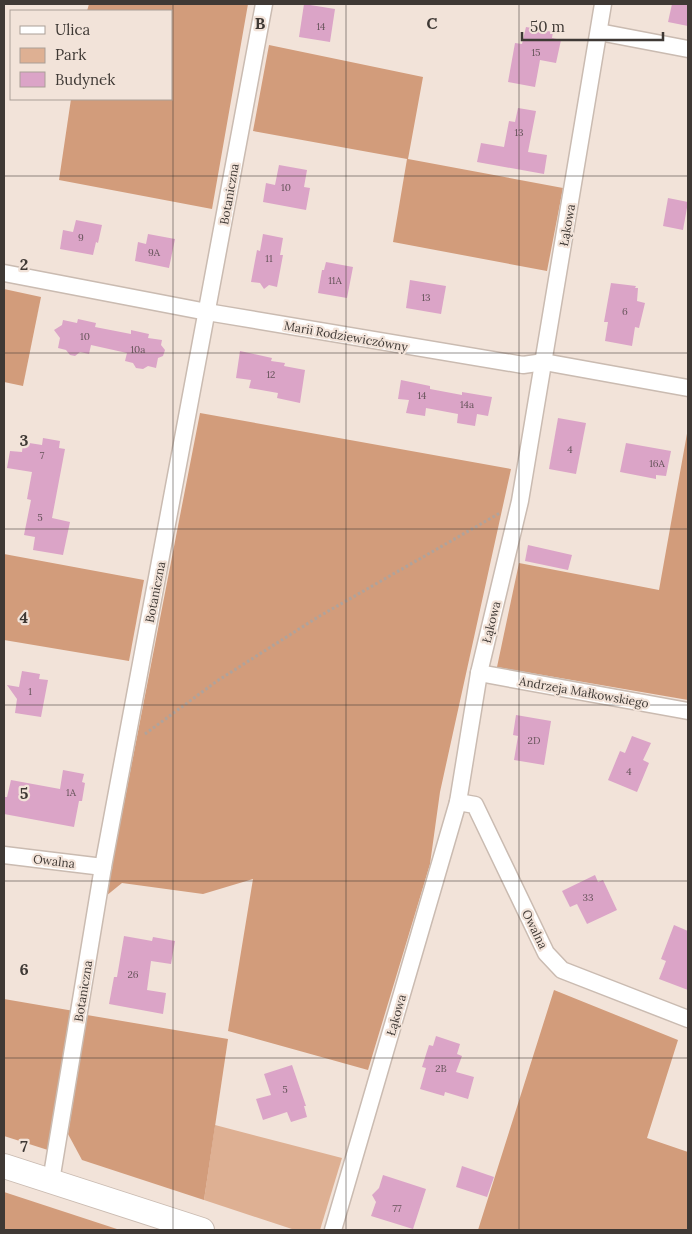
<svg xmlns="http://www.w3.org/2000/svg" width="692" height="1234" font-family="Lora,serif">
	<rect width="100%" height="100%" fill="#f2e3d9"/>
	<path fill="#deb093" d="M 215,1125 L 342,1158 L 320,1230 L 295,1230 L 204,1200 Z"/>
	<g fill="#d29c7b">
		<path d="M 89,4 L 248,4 L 212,209 L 59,180 L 71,99 L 171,99 L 171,11 L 87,11 Z"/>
		<path d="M 269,45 L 423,77 L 408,159 L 563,188 L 547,271 L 393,242 L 407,159 L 253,131 Z"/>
		<path d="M 4,289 L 41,297 L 23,386 L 4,382 Z"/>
		<path d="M 200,413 L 511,469 L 440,792 L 430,864 L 368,1070 L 228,1031 L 253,879 L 203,894 L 122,883 L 106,896 Z"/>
		<path d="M 688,428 L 688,700 L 497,667 L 519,563 L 659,590 Z"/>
		<path d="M 4,554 L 144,580 L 129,661 L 4,640 Z"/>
		<path d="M 554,990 L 678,1040 L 647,1138 L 688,1152 L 688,1230 L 478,1230 Z"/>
		<path d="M 4,999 L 74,1011 L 51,1151 L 4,1136 Z"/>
		<path d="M 87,1015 L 228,1039 L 204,1200 L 82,1160 L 68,1134 Z"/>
		<path d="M 4,1192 L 120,1230 L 4,1230 Z"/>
	</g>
	<g fill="#dba4c7">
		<path d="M 304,4 L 335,9 L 330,42 L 299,37 Z"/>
		<path d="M 672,4 L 688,4 L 688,26 L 668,22 Z"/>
		<path d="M 526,27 L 553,32 L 552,38 L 561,40 L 556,63 L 540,60 L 535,87 L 508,82 L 515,43 L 522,44 Z"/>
		<path d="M 518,108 L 536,111 L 528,152 L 547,155 L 544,174 L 477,162 L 481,143 L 504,147 L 509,121 L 515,122 Z"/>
		<path d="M 279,165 L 307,170 L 304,187 L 310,188 L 306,210 L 263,202 L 266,183 L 275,185 Z"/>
		<path d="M 668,198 L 688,202 L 683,230 L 663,226 Z"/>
		<path d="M 76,220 L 102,225 L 98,243 L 96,242 L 93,255 L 60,249 L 63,230 L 73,232 Z"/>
		<path d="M 148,234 L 175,239 L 169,268 L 135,261 L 138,242 L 146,244 Z"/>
		<path d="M 263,234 L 283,238 L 280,255 L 283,255 L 277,287 L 269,285 L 264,289 L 260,283 L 251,282 L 257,250 L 260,251 Z"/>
		<path d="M 326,262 L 353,267 L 347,298 L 318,293 L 322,270 L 324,270 Z"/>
		<path d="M 410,280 L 446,286 L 441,314 L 406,308 Z"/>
		<path d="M 611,283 L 636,286 L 635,288 L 638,288 L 637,301 L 645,303 L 639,328 L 635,327 L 632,346 L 605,341 L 608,322 L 604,322 Z"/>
		<path d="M 78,319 L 96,323 L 95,327 L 131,334 L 131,330 L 149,334 L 148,338 L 162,340 L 161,345 L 165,350 L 163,356 L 158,358 L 156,368 L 148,366 L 143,369 L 136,368 L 133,363 L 125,361 L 127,353 L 91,345 L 89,354 L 80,352 L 75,356 L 70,355 L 66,350 L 58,348 L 60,338 L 54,330 L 62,325 L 63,320 L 77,323 Z"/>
		<path d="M 240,351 L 272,358 L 271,361 L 285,363 L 284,366 L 305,370 L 300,403 L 277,398 L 278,393 L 249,388 L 251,380 L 236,378 Z"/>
		<path d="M 401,380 L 430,386 L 430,389 L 462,395 L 462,392 L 492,397 L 488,416 L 477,414 L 475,426 L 457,423 L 458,414 L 426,408 L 425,416 L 406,413 L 409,400 L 398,399 Z"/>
		<path d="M 558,418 L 586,423 L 576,474 L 549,469 Z"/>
		<path d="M 43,438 L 60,441 L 59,448 L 65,449 L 52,518 L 70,522 L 63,555 L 33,550 L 35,537 L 24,535 L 31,500 L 27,499 L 32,472 L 7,468 L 10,451 L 22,452 L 23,442 L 42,445 Z"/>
		<path d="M 626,443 L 671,451 L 666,476 L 656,475 L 656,479 L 620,472 Z"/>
		<path d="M 528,545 L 572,555 L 568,570 L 525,561 Z"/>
		<path d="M 22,671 L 40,674 L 39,679 L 48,680 L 41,717 L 15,713 L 17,699 L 7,685 L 19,687 Z"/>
		<path d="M 516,715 L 551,721 L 544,765 L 514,760 L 518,736 L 513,735 Z"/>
		<path d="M 632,736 L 651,743 L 643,760 L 649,763 L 637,792 L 608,780 L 620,751 L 625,753 Z"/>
		<path d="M 63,770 L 84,774 L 82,782 L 85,783 L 82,801 L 79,801 L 74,827 L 4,814 L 4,797 L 7,797 L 11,780 L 60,789 Z"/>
		<path d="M 595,875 L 598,882 L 603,880 L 617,910 L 587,924 L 577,904 L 570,907 L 562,891 Z"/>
		<path d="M 674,925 L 688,931 L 688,990 L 659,979 L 666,961 L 661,959 Z"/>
		<path d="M 124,936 L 152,941 L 153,937 L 175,941 L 171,964 L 151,961 L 147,990 L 166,993 L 163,1014 L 109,1004 L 114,977 L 117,977 Z"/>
		<path d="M 436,1036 L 460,1044 L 457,1054 L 462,1056 L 456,1072 L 474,1077 L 468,1099 L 445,1092 L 444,1096 L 420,1089 L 426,1068 L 422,1067 L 429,1045 L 433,1046 Z"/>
		<path d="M 292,1065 L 306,1106 L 304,1106 L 307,1117 L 291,1122 L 287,1112 L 263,1120 L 256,1099 L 271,1095 L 264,1074 Z"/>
		<path d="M 462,1166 L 494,1177 L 487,1197 L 456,1187 Z"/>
		<path d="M 383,1175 L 426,1189 L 413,1229 L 371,1216 L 376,1202 L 372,1195 L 379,1188 Z"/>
	</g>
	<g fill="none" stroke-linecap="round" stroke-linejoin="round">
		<g stroke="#cabbb1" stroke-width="19">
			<g id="minor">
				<path d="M 599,32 L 688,49"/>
				<path d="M 4,273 L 207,312 L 523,365 L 544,362 L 688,388"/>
				<path d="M 479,673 L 688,711"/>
				<path d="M 458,802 L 475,805 L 546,953 L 562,970 L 688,1019"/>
				<path d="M 4,855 L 103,867"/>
				<path d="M 51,1181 L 103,867 L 264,4"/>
				<path d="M 333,1230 L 458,802 L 479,673 L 520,501 L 603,4"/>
			</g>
		</g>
		<g stroke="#cabbb1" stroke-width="26">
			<path id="secondary" d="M 4,1166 L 202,1230"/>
		</g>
		<path stroke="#afa39c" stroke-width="3" stroke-dasharray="2.5 2.5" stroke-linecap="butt" d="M 145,734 L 217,681 L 318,617 L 500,513"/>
		<use href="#minor" stroke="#fff" stroke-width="16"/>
		<use href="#secondary" stroke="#fff" stroke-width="24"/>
	</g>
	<path fill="none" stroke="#3f3935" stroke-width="1" stroke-opacity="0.55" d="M 173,4 L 173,1230M 346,4 L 346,1230M 519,4 L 519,1230M 4,176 L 688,176M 4,353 L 688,353M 4,529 L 688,529M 4,705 L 688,705M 4,881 L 688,881M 4,1058 L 688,1058"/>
	<g text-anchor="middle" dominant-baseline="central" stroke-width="4.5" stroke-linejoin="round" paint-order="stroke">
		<g font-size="10" fill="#66545a">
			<text x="321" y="26">14</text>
			<text x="536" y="52">15</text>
			<text x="519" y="132">13</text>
			<text x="286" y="187">10</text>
			<text x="81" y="237">9</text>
			<text x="154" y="252">9A</text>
			<text x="269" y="258">11</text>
			<text x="335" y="280">11A</text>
			<text x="426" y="297">13</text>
			<text x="625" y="311">6</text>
			<text x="85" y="336">10</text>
			<text x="138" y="349">10a</text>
			<text x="271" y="374">12</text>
			<text x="422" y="395">14</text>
			<text x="467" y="404">14a</text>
			<text x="570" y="449">4</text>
			<text x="42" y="455">7</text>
			<text x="657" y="463">16A</text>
			<text x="40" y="517">5</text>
			<text x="30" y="691">1</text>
			<text x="534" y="740">2D</text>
			<text x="629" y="771">4</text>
			<text x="71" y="792">1A</text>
			<text x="588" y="897">33</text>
			<text x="133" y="974">26</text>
			<text x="441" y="1068">2B</text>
			<text x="285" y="1089">5</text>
			<text x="397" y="1208">77</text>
		</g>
		<g font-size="12" fill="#3f3935" stroke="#f2e3d9">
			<text transform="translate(229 194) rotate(-80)">Botaniczna</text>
			<text transform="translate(567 225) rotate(-80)">Łąkowa</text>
			<text transform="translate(346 336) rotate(10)">Marii Rodziewiczówny</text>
			<text transform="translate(155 592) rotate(-79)">Botaniczna</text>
			<text transform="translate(491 622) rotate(-76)">Łąkowa</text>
			<text transform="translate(584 692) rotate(10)">Andrzeja Małkowskiego</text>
			<text transform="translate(54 861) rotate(7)">Owalna</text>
			<text transform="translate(535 929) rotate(64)">Owalna</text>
			<text transform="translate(83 991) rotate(-81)">Botaniczna</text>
			<text transform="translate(396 1015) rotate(-74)">Łąkowa</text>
		</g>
	</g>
	<g font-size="16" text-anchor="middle" font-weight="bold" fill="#3f3935" stroke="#f2e3d9" stroke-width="4.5" stroke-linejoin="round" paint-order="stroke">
		<text x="260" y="29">B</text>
		<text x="432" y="29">C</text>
		<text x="24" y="270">2</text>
		<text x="24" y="446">3</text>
		<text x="24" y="623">4</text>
		<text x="24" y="799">5</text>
		<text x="24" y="975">6</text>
		<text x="24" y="1152">7</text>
	</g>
	<rect width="692" height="1234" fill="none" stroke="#3f3935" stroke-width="10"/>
	<rect x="10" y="10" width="162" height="90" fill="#f2e3d9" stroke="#aa9f97"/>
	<rect x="20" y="26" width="25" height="8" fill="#ffffff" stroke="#aa9f97"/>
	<text x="55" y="35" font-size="15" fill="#3f3935">Ulica</text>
	<rect x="20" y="48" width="25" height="15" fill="#deb093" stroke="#aa9f97"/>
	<text x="55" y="60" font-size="15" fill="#3f3935">Park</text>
	<rect x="20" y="72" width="25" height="15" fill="#dba4c7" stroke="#aa9f97"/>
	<text x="55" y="85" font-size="15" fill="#3f3935">Budynek</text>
	<path d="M522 32v8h141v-8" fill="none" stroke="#3f3935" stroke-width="2.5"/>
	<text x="530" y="32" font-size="15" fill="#3f3935" stroke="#f2e3d9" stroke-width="4" paint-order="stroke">50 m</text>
</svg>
